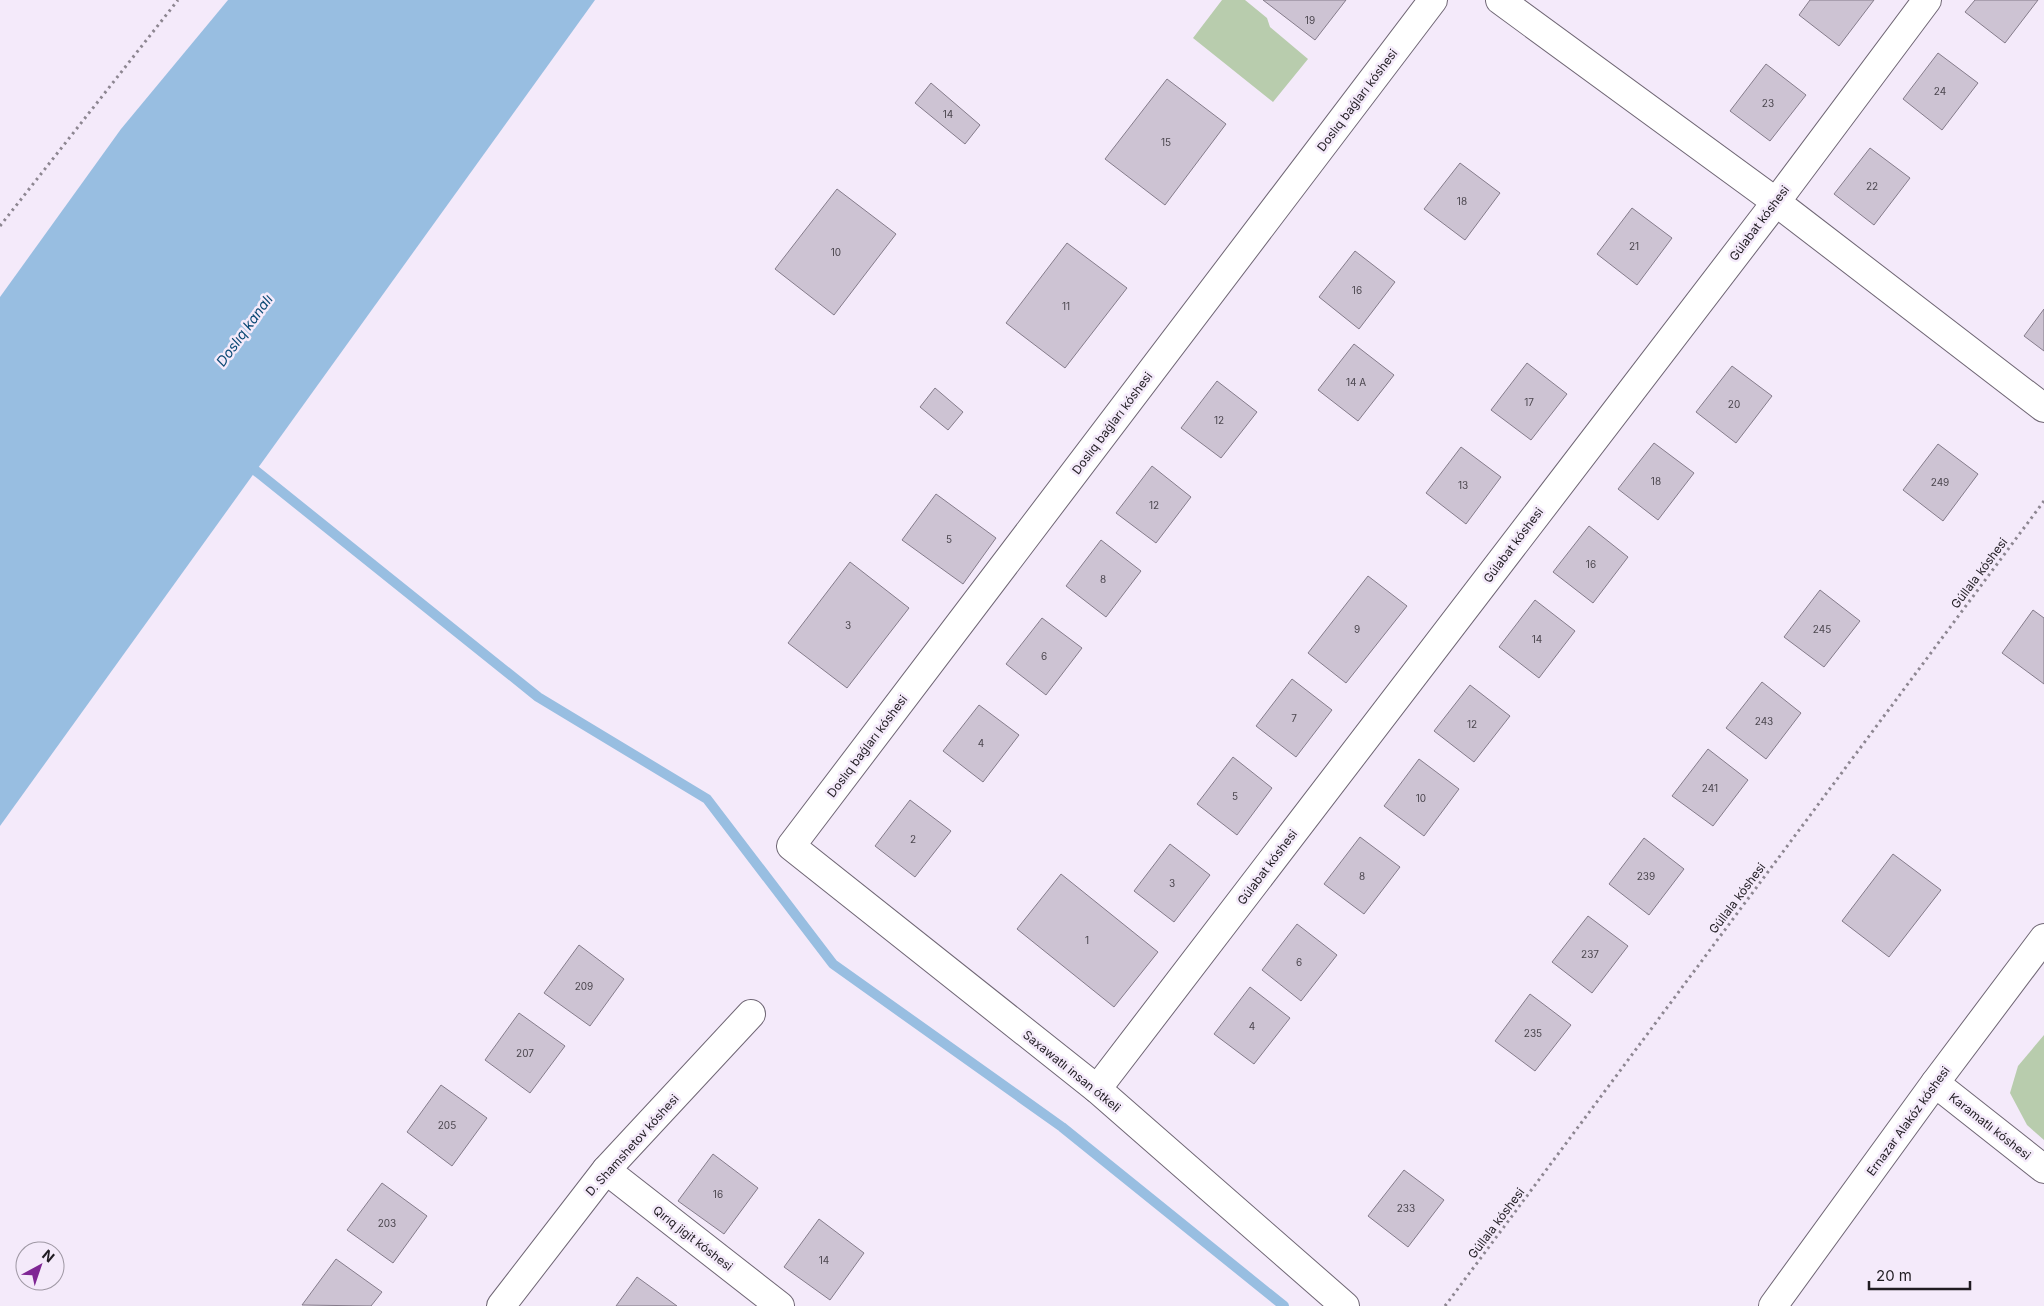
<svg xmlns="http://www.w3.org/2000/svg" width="2044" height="1306" font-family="Inter,sans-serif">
	<rect width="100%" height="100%" fill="#f4eafa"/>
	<g fill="#b8ccad">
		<path d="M 1222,0 L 1245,0 L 1267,18 L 1270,27 L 1308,59 L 1273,102 L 1193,38 Z"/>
		<path d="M 2044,1035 L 2044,1140 L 2027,1125 L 2010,1093 L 2018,1066 Z"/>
	</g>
	<path fill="#98bee1" d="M 228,0 L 595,0 L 0,826 L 0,297 L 121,129 Z"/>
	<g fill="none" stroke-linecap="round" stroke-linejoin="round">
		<path stroke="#98bee1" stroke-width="10" d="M 256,471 L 538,697 L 707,799 L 833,964 L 1062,1127 L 1284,1306"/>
	</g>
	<g fill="#cdc3d3" stroke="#857c8b">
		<path d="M 1263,0 L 1346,0 L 1315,40 Z"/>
		<path d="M 1810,0 L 1874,0 L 1839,46 L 1799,15 Z"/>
		<path d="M 1975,0 L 2038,0 L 2005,43 L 1965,12 Z"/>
		<path d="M 1938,53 L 1978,83 L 1942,130 L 1903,99 Z"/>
		<path d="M 1766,64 L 1806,95 L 1770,141 L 1730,111 Z"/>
		<path d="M 1167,79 L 1226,124 L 1165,205 L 1105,159 Z"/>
		<path d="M 931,83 L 980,125 L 965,144 L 915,103 Z"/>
		<path d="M 1870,148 L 1910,178 L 1874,225 L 1834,194 Z"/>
		<path d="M 1460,163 L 1500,193 L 1465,240 L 1424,209 Z"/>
		<path d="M 837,189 L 896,234 L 834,315 L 775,269 Z"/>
		<path d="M 1632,208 L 1672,238 L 1637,285 L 1597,254 Z"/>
		<path d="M 1067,243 L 1127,288 L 1065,368 L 1006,323 Z"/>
		<path d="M 1355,251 L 1395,282 L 1359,329 L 1319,297 Z"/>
		<path d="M 2044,309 L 2044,351 L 2024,336 Z"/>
		<path d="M 1354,344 L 1394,375 L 1358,421 L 1318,390 Z"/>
		<path d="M 1527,363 L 1567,394 L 1531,440 L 1491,410 Z"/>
		<path d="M 1732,366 L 1772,396 L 1736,443 L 1696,412 Z"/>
		<path d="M 1217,381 L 1257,412 L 1221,458 L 1181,428 Z"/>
		<path d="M 935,388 L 963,412 L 948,430 L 920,407 Z"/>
		<path d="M 1654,443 L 1694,473 L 1658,520 L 1618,489 Z"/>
		<path d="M 1938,444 L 1978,474 L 1943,521 L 1903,490 Z"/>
		<path d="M 1461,447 L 1501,477 L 1466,524 L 1426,493 Z"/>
		<path d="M 1152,466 L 1191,497 L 1156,543 L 1116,513 Z"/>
		<path d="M 936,494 L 996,538 L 963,584 L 902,540 Z"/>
		<path d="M 1589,526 L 1628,557 L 1593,603 L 1553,572 Z"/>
		<path d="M 1101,540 L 1141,571 L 1106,617 L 1066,586 Z"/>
		<path d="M 850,562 L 909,608 L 847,688 L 788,643 Z"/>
		<path d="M 1368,576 L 1407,606 L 1346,683 L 1308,653 Z"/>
		<path d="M 1820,590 L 1860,621 L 1824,667 L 1784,637 Z"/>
		<path d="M 1535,600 L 1575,631 L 1539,678 L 1499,647 Z"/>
		<path d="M 2033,610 L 2044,618 L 2044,684 L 2002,653 Z"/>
		<path d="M 1042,618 L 1082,648 L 1046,695 L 1006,664 Z"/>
		<path d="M 1292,679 L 1332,710 L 1296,757 L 1256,726 Z"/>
		<path d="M 1762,682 L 1801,713 L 1766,759 L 1726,728 Z"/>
		<path d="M 1470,685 L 1510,716 L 1474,762 L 1434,731 Z"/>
		<path d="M 979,705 L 1019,735 L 983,782 L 943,751 Z"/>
		<path d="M 1708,749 L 1748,780 L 1713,826 L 1672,796 Z"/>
		<path d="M 1233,757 L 1272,788 L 1237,835 L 1197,804 Z"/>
		<path d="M 1419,759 L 1459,789 L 1424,836 L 1384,806 Z"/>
		<path d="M 910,800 L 951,831 L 915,877 L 875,846 Z"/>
		<path d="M 1360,837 L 1400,867 L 1364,914 L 1324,884 Z"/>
		<path d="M 1644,838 L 1684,869 L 1649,915 L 1609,884 Z"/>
		<path d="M 1170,844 L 1210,875 L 1174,922 L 1134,891 Z"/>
		<path d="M 1893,854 L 1941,890 L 1889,957 L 1842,921 Z"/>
		<path d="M 1061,874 L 1158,952 L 1114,1007 L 1017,929 Z"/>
		<path d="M 1588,916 L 1628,946 L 1592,993 L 1552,962 Z"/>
		<path d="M 1297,924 L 1337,955 L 1301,1001 L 1262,970 Z"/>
		<path d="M 579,945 L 624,979 L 590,1026 L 544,993 Z"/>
		<path d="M 1250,987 L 1290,1018 L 1254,1064 L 1214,1034 Z"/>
		<path d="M 1530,994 L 1571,1025 L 1535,1071 L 1495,1041 Z"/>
		<path d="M 519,1013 L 565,1046 L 530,1093 L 485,1060 Z"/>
		<path d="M 441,1085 L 487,1118 L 452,1166 L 407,1132 Z"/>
		<path d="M 713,1154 L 758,1188 L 724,1234 L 678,1201 Z"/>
		<path d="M 1404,1170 L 1444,1200 L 1408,1247 L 1368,1216 Z"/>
		<path d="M 382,1183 L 427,1216 L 393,1263 L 347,1230 Z"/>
		<path d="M 819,1219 L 864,1253 L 830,1300 L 784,1267 Z"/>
		<path d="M 336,1259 L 382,1292 L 371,1306 L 302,1305 Z"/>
		<path d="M 637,1277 L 677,1306 L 616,1306 Z"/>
	</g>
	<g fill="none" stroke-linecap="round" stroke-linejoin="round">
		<g stroke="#6f6674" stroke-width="30">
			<g id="minor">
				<path d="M 1500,0 L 1776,202 L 2044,408"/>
				<path d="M 1935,1083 L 2044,1169"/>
				<path d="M 1097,1089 L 1776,202 L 1927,0"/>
				<path d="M 606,1170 L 780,1306"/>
				<path d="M 501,1306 L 606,1170 L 751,1014"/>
				<path d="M 1345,1306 L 1097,1089 L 791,846 L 1433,0"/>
			</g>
		</g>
		<g stroke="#6f6674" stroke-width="30">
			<path id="secondary" d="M 1773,1306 L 1935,1083 L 2044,938"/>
		</g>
		<g stroke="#8d8691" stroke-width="3" stroke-dasharray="2.5 4" stroke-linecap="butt">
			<path d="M 0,226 L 178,0"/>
			<path d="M 1445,1306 L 2044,501"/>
		</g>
		<use href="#minor" stroke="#fff" stroke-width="28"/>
		<use href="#secondary" stroke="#fff" stroke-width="28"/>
	</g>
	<g text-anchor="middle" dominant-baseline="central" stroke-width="5" stroke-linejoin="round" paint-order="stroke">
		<g font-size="10" fill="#4b464e">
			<text x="1310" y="20">19</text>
			<text x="1940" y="91">24</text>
			<text x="1768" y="103">23</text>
			<text x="948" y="114">14</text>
			<text x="1166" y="142">15</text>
			<text x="1872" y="186">22</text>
			<text x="1462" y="201">18</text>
			<text x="1634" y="246">21</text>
			<text x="836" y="252">10</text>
			<text x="1357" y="290">16</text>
			<text x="1066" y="306">11</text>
			<text x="1356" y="382">14 А</text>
			<text x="1529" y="402">17</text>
			<text x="1734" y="404">20</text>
			<text x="1219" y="420">12</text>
			<text x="1656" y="481">18</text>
			<text x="1940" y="482">249</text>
			<text x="1463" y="485">13</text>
			<text x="1154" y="505">12</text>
			<text x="949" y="539">5</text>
			<text x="1591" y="564">16</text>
			<text x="1103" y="579">8</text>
			<text x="848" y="625">3</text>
			<text x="1357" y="629">9</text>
			<text x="1822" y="629">245</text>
			<text x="1537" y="639">14</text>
			<text x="1044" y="656">6</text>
			<text x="1294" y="718">7</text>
			<text x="1764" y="721">243</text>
			<text x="1472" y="724">12</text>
			<text x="981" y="743">4</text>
			<text x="1710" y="788">241</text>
			<text x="1235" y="796">5</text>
			<text x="1421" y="798">10</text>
			<text x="913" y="839">2</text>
			<text x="1362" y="876">8</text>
			<text x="1646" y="876">239</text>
			<text x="1172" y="883">3</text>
			<text x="1087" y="940">1</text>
			<text x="1590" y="954">237</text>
			<text x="1299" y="962">6</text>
			<text x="584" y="986">209</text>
			<text x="1252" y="1026">4</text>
			<text x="1533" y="1033">235</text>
			<text x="525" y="1053">207</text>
			<text x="447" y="1125">205</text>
			<text x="718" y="1194">16</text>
			<text x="1406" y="1208">233</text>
			<text x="387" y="1223">203</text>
			<text x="824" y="1260">14</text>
		</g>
		<g font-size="12" fill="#201c22" stroke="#f4eafa">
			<text transform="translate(1357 100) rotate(-53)">Doslıq baǵları kóshesi</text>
			<text transform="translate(1759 223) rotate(-53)">Gúlabat kóshesi</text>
			<text transform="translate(1112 423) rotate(-53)">Doslıq baǵları kóshesi</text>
			<text transform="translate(1513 545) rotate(-53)">Gúlabat kóshesi</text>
			<text transform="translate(1979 573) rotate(-53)">Gúllala kóshesi</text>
			<text transform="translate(867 746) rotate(-53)">Doslıq baǵları kóshesi</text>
			<text transform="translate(1267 867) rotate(-53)">Gúlabat kóshesi</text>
			<text transform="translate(1737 898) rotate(-53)">Gúllala kóshesi</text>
			<text transform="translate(1072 1071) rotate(39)">Saxawatlı insan ótkeli</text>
			<text transform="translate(1908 1121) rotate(-54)">Ernazar Alakóz kóshesi</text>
			<text transform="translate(1990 1126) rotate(38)">Karamatlı kóshesi</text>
			<text transform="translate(632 1145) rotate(-48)">D. Shamshetov kóshesi</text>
			<text transform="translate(1496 1223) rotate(-53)">Gúllala kóshesi</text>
			<text transform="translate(693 1238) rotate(38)">Qırıq jigit kóshesi</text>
		</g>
		<g font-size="14" font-style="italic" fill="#084773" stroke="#f4eafa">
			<text transform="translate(244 330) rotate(-54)">Doslıq kanalı</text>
		</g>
	</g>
	<g transform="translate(40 1266) rotate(40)"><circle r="24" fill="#f4eafa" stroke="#9f98a4"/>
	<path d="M0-4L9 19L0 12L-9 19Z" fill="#7f2694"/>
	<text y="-8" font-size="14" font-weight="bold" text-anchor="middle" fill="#201c22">N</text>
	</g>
	<path d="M1869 1281v8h101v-8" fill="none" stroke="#201c22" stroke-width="2.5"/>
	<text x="1876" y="1281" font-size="15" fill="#201c22" stroke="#f4eafa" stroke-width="4" paint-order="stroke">20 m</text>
</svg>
